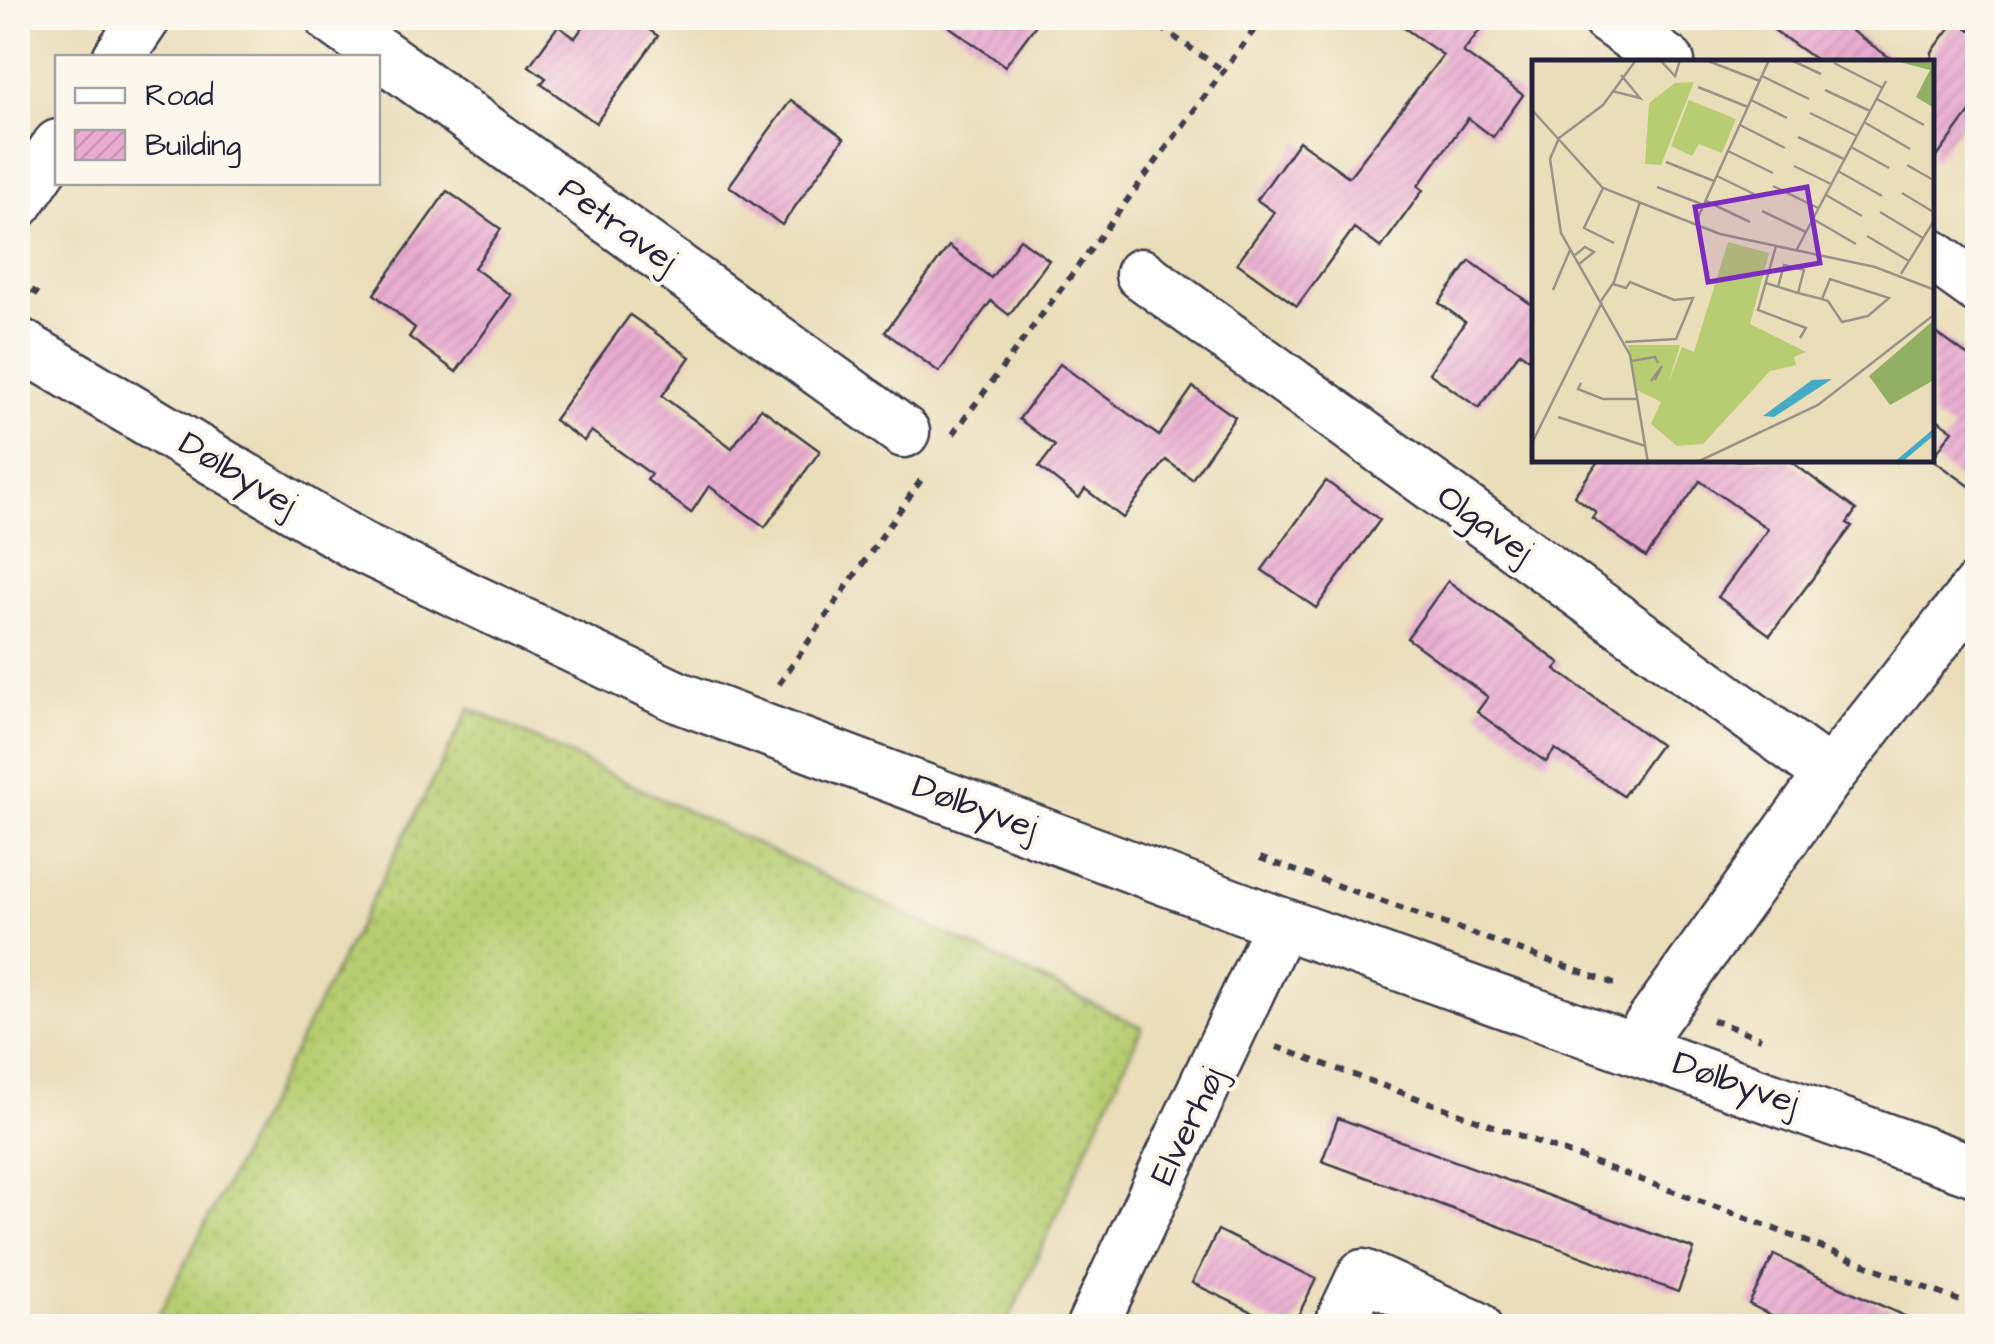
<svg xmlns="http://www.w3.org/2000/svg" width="1995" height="1344" font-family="'Architects Daughter',sans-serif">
	<defs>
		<pattern id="grass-dots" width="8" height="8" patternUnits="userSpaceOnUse" patternTransform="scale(2.5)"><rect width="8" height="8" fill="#b8cd71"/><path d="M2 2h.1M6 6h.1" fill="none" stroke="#9eb063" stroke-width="1.8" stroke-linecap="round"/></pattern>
		<pattern id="building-hatch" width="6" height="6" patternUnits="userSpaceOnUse" patternTransform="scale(2.5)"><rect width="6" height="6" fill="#e9acd0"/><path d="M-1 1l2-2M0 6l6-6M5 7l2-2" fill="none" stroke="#c894b4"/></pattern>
	</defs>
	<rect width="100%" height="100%" fill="#fbf7ec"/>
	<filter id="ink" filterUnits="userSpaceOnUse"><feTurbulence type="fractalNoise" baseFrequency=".01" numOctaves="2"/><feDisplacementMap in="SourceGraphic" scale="20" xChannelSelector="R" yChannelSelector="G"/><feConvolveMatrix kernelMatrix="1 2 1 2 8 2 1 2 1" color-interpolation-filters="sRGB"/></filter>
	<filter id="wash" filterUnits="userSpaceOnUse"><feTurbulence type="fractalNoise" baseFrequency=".0048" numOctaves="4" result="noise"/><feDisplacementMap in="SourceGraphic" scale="40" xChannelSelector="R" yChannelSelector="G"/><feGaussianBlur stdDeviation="2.25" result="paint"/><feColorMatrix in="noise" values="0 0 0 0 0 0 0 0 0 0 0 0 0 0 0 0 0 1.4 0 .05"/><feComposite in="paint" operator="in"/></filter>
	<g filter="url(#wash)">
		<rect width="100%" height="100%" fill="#eaddba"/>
		<path fill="url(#grass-dots)" stroke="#6d7856" stroke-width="2.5" d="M 470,708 L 1142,1027 L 1006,1326 L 153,1326 Z"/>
		<g id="blocks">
			<g fill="url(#building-hatch)">
				<path d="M 589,18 L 632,18 L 658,36 L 596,123 L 541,84 L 546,78 L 529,66 L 558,26 L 575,38 Z"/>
				<path d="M 937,18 L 1041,18 L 1005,66 Z"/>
				<path d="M 1390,18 L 1489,18 L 1463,52 L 1523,95 L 1493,137 L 1468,118 L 1418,186 L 1423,190 L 1381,248 L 1354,228 L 1297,306 L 1237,263 L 1274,212 L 1257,200 L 1299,141 L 1349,177 L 1443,55 Z"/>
				<path d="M 1757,18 L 1833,18 L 1896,62 L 1819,62 Z"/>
				<path d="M 1956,20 L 1978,36 L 1978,101 L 1932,164 L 1932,52 Z"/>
				<path d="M 791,100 L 844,138 L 782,225 L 729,186 Z"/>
				<path d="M 447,191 L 501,229 L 474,268 L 511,295 L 456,372 L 409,337 L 415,328 L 374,294 Z"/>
				<path d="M 1020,239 L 1049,260 L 1009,315 L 991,301 L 939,372 L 885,332 L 949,246 L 991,278 Z"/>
				<path d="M 1470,261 L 1535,307 L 1535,363 L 1520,352 L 1479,408 L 1429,373 L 1465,322 L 1439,303 Z"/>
				<path d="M 630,315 L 690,357 L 662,396 L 732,448 L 761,408 L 820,451 L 765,527 L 709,486 L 691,513 L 647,480 L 651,474 L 591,431 L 584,441 L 554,420 Z"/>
				<path d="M 1932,330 L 1978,363 L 1978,492 L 1932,459 L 1953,430 L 1932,416 Z"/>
				<path d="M 1060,364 L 1159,436 L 1193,387 L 1235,417 L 1192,479 L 1166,460 L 1123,518 L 1085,489 L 1079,498 L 1039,467 L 1055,446 L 1019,419 Z"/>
				<path d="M 1599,460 L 1789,460 L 1856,510 L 1847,523 L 1852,526 L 1770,635 L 1718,597 L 1768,529 L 1700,481 L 1646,557 L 1592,518 L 1596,512 L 1574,496 Z"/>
				<path d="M 1326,481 L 1380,520 L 1316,608 L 1262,570 Z"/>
				<path d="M 1448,581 L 1560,663 L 1555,669 L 1660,745 L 1623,796 L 1555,749 L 1546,762 L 1477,712 L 1488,697 L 1407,638 Z"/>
				<path d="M 1338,1118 L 1694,1249 L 1678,1292 L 1322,1161 Z"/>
				<path d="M 1218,1230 L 1316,1279 L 1293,1326 L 1282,1326 L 1192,1283 Z"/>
				<path d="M 1774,1255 L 1817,1276 L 1926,1326 L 1794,1326 L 1749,1304 Z"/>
			</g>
		</g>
	</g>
	<g filter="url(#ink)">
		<use href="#blocks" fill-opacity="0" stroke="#403e4e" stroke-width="2.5"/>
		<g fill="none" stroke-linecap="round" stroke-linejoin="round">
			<g stroke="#403e4e" stroke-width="55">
				<g id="minor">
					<path d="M 331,18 L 904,432"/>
					<path d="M 1607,18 L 1669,62"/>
					<path d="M 118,58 L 145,18"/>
					<path d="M 18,203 L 58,145"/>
					<path d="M 1932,255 L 1978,288"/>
					<path d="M 1141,274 L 1830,774"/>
					<path d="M 18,343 L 359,546 L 678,697 L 1281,923 L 1978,1172"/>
					<path d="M 1634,1047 L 1830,774 L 1978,587"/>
					<path d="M 1092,1326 L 1281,923"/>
					<path d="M 1339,1326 L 1363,1275 L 1475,1326"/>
				</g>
			</g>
			<g stroke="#403e4e" stroke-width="6" stroke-dasharray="8 8" stroke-linecap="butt">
				<path d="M 1147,18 L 1224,71"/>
				<path d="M 18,282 L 45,298"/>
				<path d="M 953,434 L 1263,18"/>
				<path d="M 779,684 L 923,477"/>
				<path d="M 1260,858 L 1620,986"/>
				<path d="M 1712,1020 L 1761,1038"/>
				<path d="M 1277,1047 L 1746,1218 L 1978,1308"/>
			</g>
			<use href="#minor" stroke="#fff" stroke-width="50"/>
		</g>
	</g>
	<g text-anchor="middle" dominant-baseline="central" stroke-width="8" stroke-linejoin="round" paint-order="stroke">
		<g font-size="35" fill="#22223b" stroke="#fbf7ec">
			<text transform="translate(618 225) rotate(36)">Petravej</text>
			<text transform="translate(238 474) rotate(31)">Dølbyvej</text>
			<text transform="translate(1485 524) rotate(36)">Olgavej</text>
			<text transform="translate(975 807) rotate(20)">Dølbyvej</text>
			<text transform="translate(1736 1083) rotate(19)">Dølbyvej</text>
			<text transform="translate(1188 1126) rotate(-64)">Elverhøj</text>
		</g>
	</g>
	<g transform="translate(1532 60)">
		<rect width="402" height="402" fill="#eaddba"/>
		<path d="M 162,22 L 129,105 L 113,104 L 117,43 L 143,23 ZM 157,40 L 204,59 L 190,93 L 167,84 L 160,96 L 139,86 ZM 196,182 L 237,193 L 218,264 L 274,292 L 262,297 L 264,305 L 238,311 L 171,384 L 145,386 L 119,364 L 129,342 L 105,330 L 96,285 L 148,285 L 136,324 L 150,287 L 162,292 Z" fill="#b8cd71"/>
		<path d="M 360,0 L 402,3 L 402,48 L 384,37 L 398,10 ZM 402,260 L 402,320 L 358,345 L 337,316 Z" fill="#92b063"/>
		<path d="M 300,319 L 242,357 L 231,356 L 280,320 Z" fill="#45abc5"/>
		<path fill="none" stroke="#45abc5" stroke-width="5" d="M 365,403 L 403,371"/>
		<path fill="none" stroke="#9a9287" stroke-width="2.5" d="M 104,0 L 71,45 L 27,78 L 18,99 L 29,173 L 98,295 L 116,403M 128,0 L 143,16 L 148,0M 259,0 L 289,14M 176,1 L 228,21M 302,3 L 351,28M 230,16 L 277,39M 166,27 L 216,47M 293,30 L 338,51M 80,31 L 108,38 L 89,15M 345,39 L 392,65M 219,40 L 255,58M 0,50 L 71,128 L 188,174 L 343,207 L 403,230M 278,53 L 325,76M 332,62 L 378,89M 208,65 L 253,88M 266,77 L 312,99M 319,87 L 357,108M 196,91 L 241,113M 134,102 L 182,121M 375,105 L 403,121M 262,106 L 299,124M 306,111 L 350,136M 185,116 L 222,134M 241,126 L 286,148M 125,127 L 172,145M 71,128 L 52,168 L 82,183M 370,133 L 403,153M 294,135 L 330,156M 174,141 L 218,162M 230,151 L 274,172M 348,152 L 391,178M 281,159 L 324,184M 163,164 L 237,0M 335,176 L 377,201M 244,186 L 226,250 L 274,268 L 268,278M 265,189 L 354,21M 43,195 L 53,187 L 62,192 L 47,204M 369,214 L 403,159M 234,223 L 266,233 L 290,239 L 296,241 L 310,262 L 336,256 L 357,238 L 298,219 L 290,239M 81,224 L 94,228 L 98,222 L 142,240 L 161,238 L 144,279 L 93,282M 246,227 L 252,205 L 272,210 L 266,233M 21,230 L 38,190M 69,241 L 82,222 L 108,142M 99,301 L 123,297 L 126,303M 119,321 L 130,306 L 123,320M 49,323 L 46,329 L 71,339 L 106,339M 26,357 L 113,386M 0,383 L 70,242M 163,403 L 286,345 L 403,254"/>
		<path fill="#7b2cbf" fill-opacity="0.15" stroke="#7b2cbf" stroke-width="5" d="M 275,127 L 288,203 L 176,222 L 163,147 Z"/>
		<rect width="402" height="402" fill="none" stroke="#22223b" stroke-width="5"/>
	</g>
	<rect width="1995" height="1344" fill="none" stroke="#fbf7ec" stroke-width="60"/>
	<rect x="55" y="55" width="325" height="130" fill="#fbf7ec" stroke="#a4a2a5" stroke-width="2.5"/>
	<rect x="75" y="88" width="50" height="15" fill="#ffffff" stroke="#a4a2a5" stroke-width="2.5"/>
	<text x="145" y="105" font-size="30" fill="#22223b">Road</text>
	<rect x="75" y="130" width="50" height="30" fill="url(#building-hatch)" stroke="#a4a2a5" stroke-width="2.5"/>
	<text x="145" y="155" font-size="30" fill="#22223b">Building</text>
</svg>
